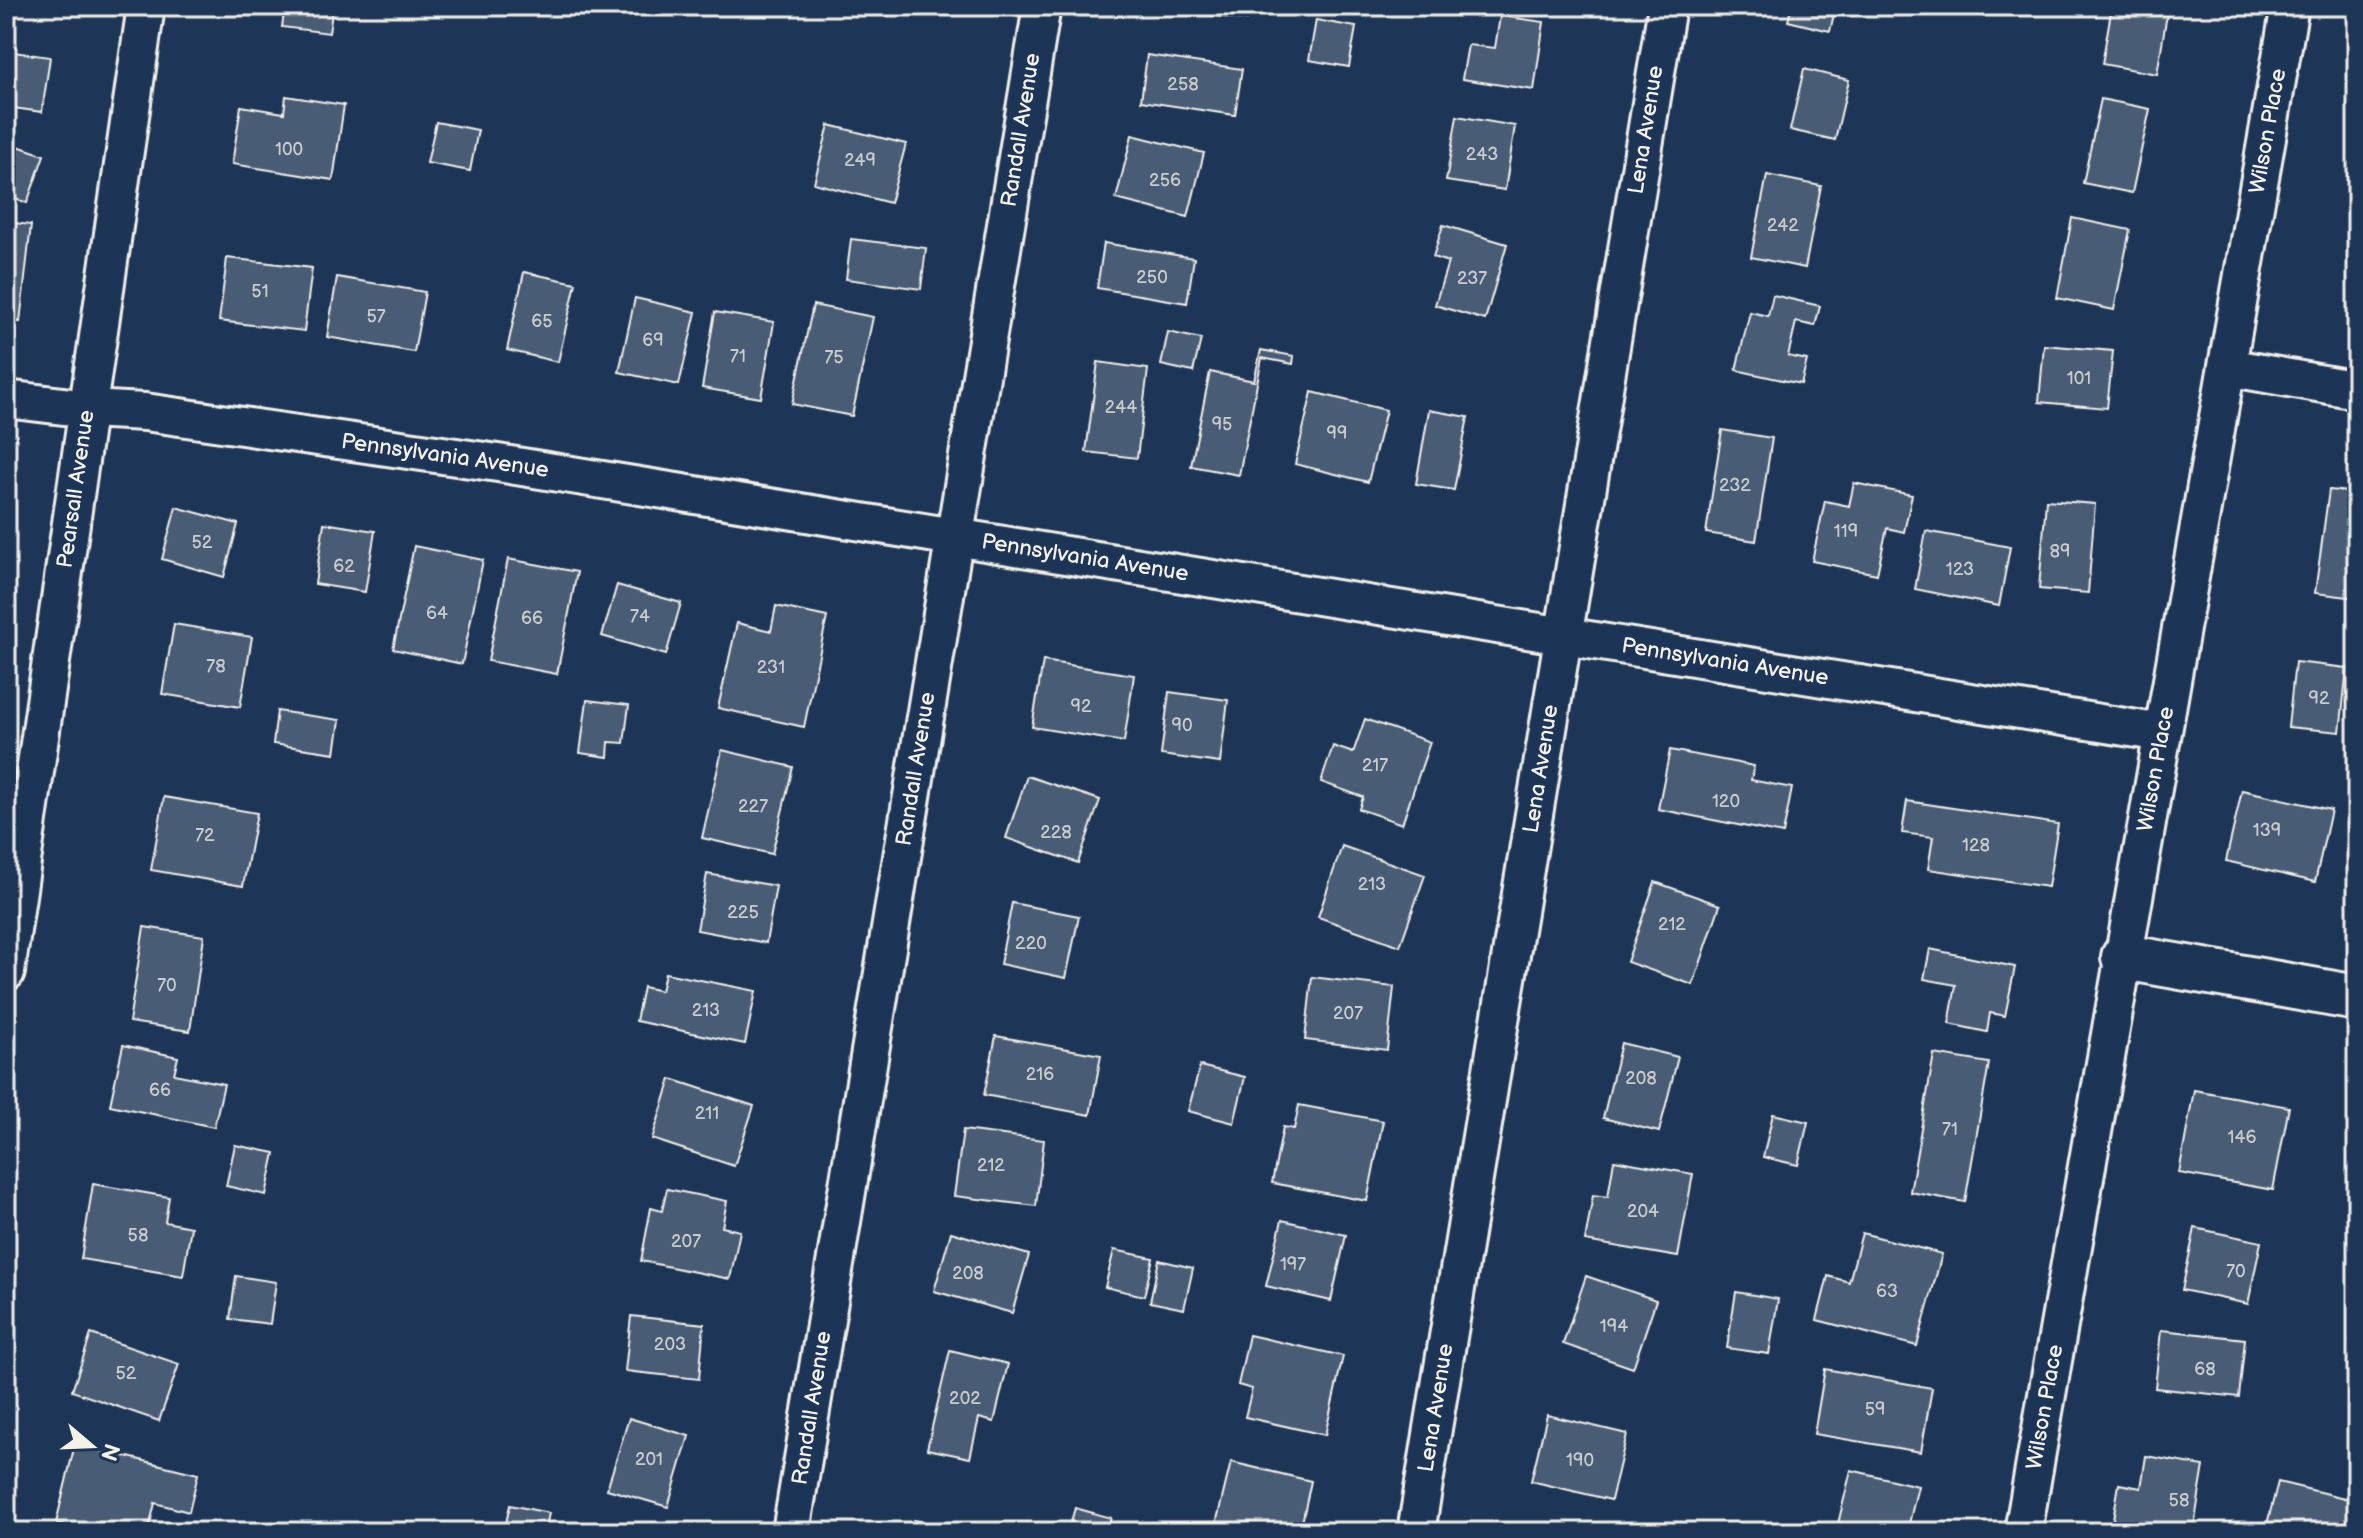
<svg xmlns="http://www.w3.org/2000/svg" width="2363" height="1538" font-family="'Balsamiq Sans',sans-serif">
	<rect width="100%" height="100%" fill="#1d3557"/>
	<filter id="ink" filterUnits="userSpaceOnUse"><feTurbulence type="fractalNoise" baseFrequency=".0125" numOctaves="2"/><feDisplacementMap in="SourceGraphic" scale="16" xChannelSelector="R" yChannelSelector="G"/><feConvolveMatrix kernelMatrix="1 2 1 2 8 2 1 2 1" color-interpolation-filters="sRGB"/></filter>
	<g filter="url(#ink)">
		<g fill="#485b74" stroke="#f4f1e8" stroke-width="2">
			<path d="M 285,6 L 333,6 L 329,33 L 282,27 Z"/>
			<path d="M 1164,6 L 1249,6 L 1247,20 L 1164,9 Z"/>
			<path d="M 1792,6 L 1836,6 L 1830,31 L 1788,21 Z"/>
			<path d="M 1952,6 L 1990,6 L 1989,13 Z"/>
			<path d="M 2112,6 L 2168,8 L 2157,74 L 2102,64 Z"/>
			<path d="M 1500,16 L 1544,22 L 1534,90 L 1462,79 L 1468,45 L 1495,48 Z"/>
			<path d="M 1316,20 L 1356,27 L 1349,67 L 1309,60 Z"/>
			<path d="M 6,51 L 50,57 L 42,112 L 6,107 Z"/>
			<path d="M 1147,55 L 1242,69 L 1235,115 L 1141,101 Z"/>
			<path d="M 1804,69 L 1849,80 L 1835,140 L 1790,130 Z"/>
			<path d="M 286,96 L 344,105 L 333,180 L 232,164 L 241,106 L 284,113 Z"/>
			<path d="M 2101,99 L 2150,109 L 2132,193 L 2083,183 Z"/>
			<path d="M 1457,116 L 1515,126 L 1505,190 L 1446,181 Z"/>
			<path d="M 436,122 L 478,130 L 470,171 L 427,163 Z"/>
			<path d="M 829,125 L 906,144 L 890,203 L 814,183 Z"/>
			<path d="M 1132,135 L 1204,153 L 1188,217 L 1116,199 Z"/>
			<path d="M 6,142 L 44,155 L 27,203 L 6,196 Z"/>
			<path d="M 1767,175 L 1821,186 L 1805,268 L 1751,257 Z"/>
			<path d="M 2072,218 L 2130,230 L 2114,310 L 2057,298 Z"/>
			<path d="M 6,222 L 31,225 L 20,322 L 6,320 Z"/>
			<path d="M 1443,225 L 1507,244 L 1485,320 L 1435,305 L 1448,262 L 1433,257 Z"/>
			<path d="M 851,239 L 926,248 L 921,289 L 846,279 Z"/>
			<path d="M 1104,243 L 1194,258 L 1187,303 L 1097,288 Z"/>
			<path d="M 227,258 L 312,268 L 304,331 L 219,321 Z"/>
			<path d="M 524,272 L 576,283 L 558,362 L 507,350 Z"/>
			<path d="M 337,277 L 425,292 L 414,352 L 327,337 Z"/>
			<path d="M 1773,295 L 1820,306 L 1815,326 L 1796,322 L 1788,356 L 1807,360 L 1801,384 L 1736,370 L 1750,312 L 1768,316 Z"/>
			<path d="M 635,298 L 696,312 L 679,385 L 619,372 Z"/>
			<path d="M 813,305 L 873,317 L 852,416 L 792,404 Z"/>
			<path d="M 715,312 L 774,322 L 761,398 L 702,388 Z"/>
			<path d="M 1168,332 L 1201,339 L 1193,372 L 1161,365 Z"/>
			<path d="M 2044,345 L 2113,351 L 2107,408 L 2039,402 Z"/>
			<path d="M 1261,350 L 1294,356 L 1293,364 L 1262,358 L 1239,475 L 1191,466 L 1210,372 L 1254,381 Z"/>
			<path d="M 1098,362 L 1148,369 L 1137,458 L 1086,452 Z"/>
			<path d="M 1312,392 L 1386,410 L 1368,482 L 1295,464 Z"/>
			<path d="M 1429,410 L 1468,417 L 1454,490 L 1416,484 Z"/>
			<path d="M 1722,430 L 1772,438 L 1756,541 L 1706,533 Z"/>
			<path d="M 1854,483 L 1912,495 L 1904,532 L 1887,528 L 1877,574 L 1812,561 L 1825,501 L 1849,506 Z"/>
			<path d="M 2329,490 L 2357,493 L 2357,598 L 2315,593 Z"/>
			<path d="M 2046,500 L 2095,504 L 2088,593 L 2039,589 Z"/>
			<path d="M 176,507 L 238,524 L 224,577 L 162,559 Z"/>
			<path d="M 324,523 L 375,531 L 365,592 L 315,584 Z"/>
			<path d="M 1926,531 L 2010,547 L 1999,606 L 1915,589 Z"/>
			<path d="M 414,546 L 483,560 L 462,664 L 393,649 Z"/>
			<path d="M 508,559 L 577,572 L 557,674 L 488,661 Z"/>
			<path d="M 617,585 L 681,603 L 666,655 L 602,636 Z"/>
			<path d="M 776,606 L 827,617 L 804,727 L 718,708 L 737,623 L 771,631 Z"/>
			<path d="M 174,624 L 252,637 L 240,707 L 162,694 Z"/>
			<path d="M 1043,661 L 1134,675 L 1124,742 L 1032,727 Z"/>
			<path d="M 2295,662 L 2347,668 L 2340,732 L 2288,727 Z"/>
			<path d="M 1169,692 L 1228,700 L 1220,763 L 1161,755 Z"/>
			<path d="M 587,700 L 629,705 L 624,743 L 609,742 L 608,757 L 580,753 Z"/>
			<path d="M 277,711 L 340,720 L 335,753 L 273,744 Z"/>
			<path d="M 1365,719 L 1430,742 L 1402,824 L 1359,809 L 1363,797 L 1321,782 L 1333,746 L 1353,753 Z"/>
			<path d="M 722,750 L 793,767 L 772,854 L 702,838 Z"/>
			<path d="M 1670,750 L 1754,766 L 1751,780 L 1792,788 L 1783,834 L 1658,809 Z"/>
			<path d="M 1027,776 L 1100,800 L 1078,863 L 1006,838 Z"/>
			<path d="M 2242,790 L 2331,810 L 2315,882 L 2226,861 Z"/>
			<path d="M 164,797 L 257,813 L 243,886 L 151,870 Z"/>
			<path d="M 1907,801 L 2058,824 L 2048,887 L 1928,869 L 1933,837 L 1902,833 Z"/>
			<path d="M 1342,846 L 1425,875 L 1400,946 L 1318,917 Z"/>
			<path d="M 707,874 L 776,886 L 766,943 L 697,930 Z"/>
			<path d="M 1655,882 L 1720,905 L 1693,985 L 1627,962 Z"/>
			<path d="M 1012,903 L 1079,916 L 1066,978 L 1000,964 Z"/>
			<path d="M 144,927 L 204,936 L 190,1031 L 129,1022 Z"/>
			<path d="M 1930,949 L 2015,967 L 2005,1016 L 1990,1013 L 1987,1032 L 1949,1024 L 1956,985 L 1924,979 Z"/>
			<path d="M 665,973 L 756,991 L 745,1044 L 636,1021 L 643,987 L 661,991 Z"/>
			<path d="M 1312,977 L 1394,987 L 1387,1050 L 1305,1040 Z"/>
			<path d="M 996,1036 L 1101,1055 L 1090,1115 L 984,1095 Z"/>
			<path d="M 1621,1043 L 1678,1057 L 1659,1132 L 1603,1118 Z"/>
			<path d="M 123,1045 L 178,1057 L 174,1074 L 224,1084 L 214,1127 L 110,1105 Z"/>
			<path d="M 1934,1054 L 1989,1063 L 1965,1202 L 1910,1192 Z"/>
			<path d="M 1200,1066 L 1245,1077 L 1234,1123 L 1188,1111 Z"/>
			<path d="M 671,1079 L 754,1106 L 734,1166 L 652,1139 Z"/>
			<path d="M 2194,1090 L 2289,1107 L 2273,1190 L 2179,1173 Z"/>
			<path d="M 1299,1105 L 1383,1121 L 1367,1201 L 1272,1183 L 1283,1127 L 1294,1129 Z"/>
			<path d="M 1773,1114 L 1808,1122 L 1798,1165 L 1763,1157 Z"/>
			<path d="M 963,1130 L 1044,1140 L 1036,1206 L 954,1196 Z"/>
			<path d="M 235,1145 L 275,1153 L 266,1195 L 226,1186 Z"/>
			<path d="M 1614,1160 L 1693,1174 L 1678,1257 L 1585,1241 L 1593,1195 L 1608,1197 Z"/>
			<path d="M 93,1184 L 169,1197 L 165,1222 L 191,1227 L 183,1276 L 81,1259 Z"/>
			<path d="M 667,1189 L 727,1201 L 722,1227 L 740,1231 L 730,1279 L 641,1261 L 651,1208 L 662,1211 Z"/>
			<path d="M 1282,1220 L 1346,1235 L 1331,1301 L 1266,1286 Z"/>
			<path d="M 2195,1228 L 2261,1242 L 2248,1304 L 2182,1290 Z"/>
			<path d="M 951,1232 L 1029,1255 L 1012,1313 L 934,1291 Z"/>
			<path d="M 1862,1233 L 1942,1254 L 1917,1346 L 1817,1320 L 1828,1276 L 1849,1282 Z"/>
			<path d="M 1114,1250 L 1153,1258 L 1144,1296 L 1105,1287 Z"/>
			<path d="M 1159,1260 L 1193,1268 L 1184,1309 L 1150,1302 Z"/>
			<path d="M 236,1276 L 276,1282 L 270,1324 L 230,1319 Z"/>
			<path d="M 1586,1276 L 1656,1300 L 1633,1368 L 1563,1344 Z"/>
			<path d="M 1736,1292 L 1778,1299 L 1769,1354 L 1727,1348 Z"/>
			<path d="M 2357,1312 L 2357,1343 L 2350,1341 Z"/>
			<path d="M 631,1316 L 704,1324 L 699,1379 L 625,1371 Z"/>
			<path d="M 2161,1330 L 2245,1339 L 2239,1397 L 2155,1388 Z"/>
			<path d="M 91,1334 L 179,1364 L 159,1421 L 72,1391 Z"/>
			<path d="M 1249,1335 L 1343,1356 L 1325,1435 L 1245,1417 L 1252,1389 L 1238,1385 Z"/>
			<path d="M 950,1350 L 1008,1364 L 994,1422 L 979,1418 L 970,1458 L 927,1449 Z"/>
			<path d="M 1825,1369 L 1932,1388 L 1921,1452 L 1814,1434 Z"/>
			<path d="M 1547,1415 L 1627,1434 L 1611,1500 L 1531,1481 Z"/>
			<path d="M 629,1418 L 689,1436 L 668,1507 L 607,1489 Z"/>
			<path d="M 75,1444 L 198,1474 L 189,1512 L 155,1503 L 148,1532 L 93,1532 L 56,1523 Z"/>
			<path d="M 2146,1456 L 2204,1466 L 2193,1532 L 2111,1532 L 2119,1484 L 2141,1488 Z"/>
			<path d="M 1231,1462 L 1311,1481 L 1300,1532 L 1214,1532 Z"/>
			<path d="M 1851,1470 L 1918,1486 L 1907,1532 L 1856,1532 L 1837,1528 Z"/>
			<path d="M 2278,1482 L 2357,1501 L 2357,1532 L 2265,1532 Z"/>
			<path d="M 510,1505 L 549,1513 L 545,1532 L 504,1532 Z"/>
			<path d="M 1075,1508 L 1111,1518 L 1107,1532 L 1068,1532 Z"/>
			<path d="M 914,1520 L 983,1532 L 912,1532 Z"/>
		</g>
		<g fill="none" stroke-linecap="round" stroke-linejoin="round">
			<g stroke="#f4f1e8" stroke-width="42">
				<g id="minor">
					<path d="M 2227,367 L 2357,390"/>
					<path d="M 6,399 L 88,409 L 145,412 L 498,463 L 2162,733"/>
					<path d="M 6,972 L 146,6"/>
					<path d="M 791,1532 L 1042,6"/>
					<path d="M 1416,1532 L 1667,6"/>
					<path d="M 2023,1532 L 2290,6"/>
				</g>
			</g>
			<g stroke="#f4f1e8" stroke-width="50">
				<path id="tertiary" d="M 2124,957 L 2357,998"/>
			</g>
			<use href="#minor" stroke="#1d3557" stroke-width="36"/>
			<use href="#tertiary" stroke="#1d3557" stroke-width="44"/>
		</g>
	</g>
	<g text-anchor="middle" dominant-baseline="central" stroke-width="7" stroke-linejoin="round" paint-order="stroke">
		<g font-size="18" fill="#c9cccb">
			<text x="1183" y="84">258</text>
			<text x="289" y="149">100</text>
			<text x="1482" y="154">243</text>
			<text x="860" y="160">249</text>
			<text x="1165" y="180">256</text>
			<text x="1783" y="225">242</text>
			<text x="1152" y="277">250</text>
			<text x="1472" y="278">237</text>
			<text x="260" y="291">51</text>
			<text x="376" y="316">57</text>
			<text x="542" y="321">65</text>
			<text x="653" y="340">69</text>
			<text x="738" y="356">71</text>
			<text x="834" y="357">75</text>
			<text x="2079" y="378">101</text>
			<text x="1121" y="407">244</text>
			<text x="1222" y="424">95</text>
			<text x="1337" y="433">99</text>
			<text x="1735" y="485">232</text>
			<text x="1846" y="531">119</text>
			<text x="202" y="542">52</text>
			<text x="2060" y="551">89</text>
			<text x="344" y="566">62</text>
			<text x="1960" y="569">123</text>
			<text x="437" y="613">64</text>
			<text x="640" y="616">74</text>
			<text x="532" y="618">66</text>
			<text x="216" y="666">78</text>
			<text x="771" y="667">231</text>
			<text x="2319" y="698">92</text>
			<text x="1081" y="706">92</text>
			<text x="1182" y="725">90</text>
			<text x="1375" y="765">217</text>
			<text x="1726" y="801">120</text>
			<text x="753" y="806">227</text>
			<text x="2267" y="830">139</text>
			<text x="1056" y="832">228</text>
			<text x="205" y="835">72</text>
			<text x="1976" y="845">128</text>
			<text x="1372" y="884">213</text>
			<text x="743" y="912">225</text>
			<text x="1672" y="924">212</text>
			<text x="1031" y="943">220</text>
			<text x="167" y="985">70</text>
			<text x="706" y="1010">213</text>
			<text x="1348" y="1013">207</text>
			<text x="1040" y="1074">216</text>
			<text x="1641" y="1078">208</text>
			<text x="160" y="1090">66</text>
			<text x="707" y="1113">211</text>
			<text x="1950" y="1129">71</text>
			<text x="2242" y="1137">146</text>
			<text x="991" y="1165">212</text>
			<text x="1643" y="1211">204</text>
			<text x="138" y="1235">58</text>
			<text x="686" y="1241">207</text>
			<text x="1293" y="1264">197</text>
			<text x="2236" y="1271">70</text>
			<text x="968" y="1273">208</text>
			<text x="1887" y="1291">63</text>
			<text x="1614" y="1326">194</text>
			<text x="670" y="1344">203</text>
			<text x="2205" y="1369">68</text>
			<text x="126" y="1373">52</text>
			<text x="965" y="1398">202</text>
			<text x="1875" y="1409">59</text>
			<text x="649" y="1459">201</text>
			<text x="1580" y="1460">190</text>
			<text x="2179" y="1500">58</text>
		</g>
		<g font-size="22" fill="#f4f1e8" stroke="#1d3557">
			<text transform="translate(1021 130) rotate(-81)">Randall Avenue</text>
			<text transform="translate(1646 130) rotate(-81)">Lena Avenue</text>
			<text transform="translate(2268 131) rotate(-80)">Wilson Place</text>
			<text transform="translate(445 456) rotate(8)">Pennsylvania Avenue</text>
			<text transform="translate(76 489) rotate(-82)">Pearsall Avenue</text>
			<text transform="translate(1085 558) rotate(9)">Pennsylvania Avenue</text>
			<text transform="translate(1725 662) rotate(9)">Pennsylvania Avenue</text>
			<text transform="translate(916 769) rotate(-81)">Randall Avenue</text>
			<text transform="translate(1541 769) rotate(-81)">Lena Avenue</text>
			<text transform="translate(2156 769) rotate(-80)">Wilson Place</text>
			<text transform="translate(2045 1407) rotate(-80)">Wilson Place</text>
			<text transform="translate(812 1408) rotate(-81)">Randall Avenue</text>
			<text transform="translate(1436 1408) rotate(-81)">Lena Avenue</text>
		</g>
	</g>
	<rect width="2363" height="1538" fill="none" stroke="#1d3557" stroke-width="32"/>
	<rect x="16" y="16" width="2331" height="1506" fill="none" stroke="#f4f1e8" stroke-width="3" filter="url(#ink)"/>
	<g transform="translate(92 1446) rotate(109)" stroke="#1d3557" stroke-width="6" paint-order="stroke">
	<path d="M0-6L14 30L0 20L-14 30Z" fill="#f4f1e8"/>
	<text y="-12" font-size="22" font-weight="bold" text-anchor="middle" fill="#f4f1e8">N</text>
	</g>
</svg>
